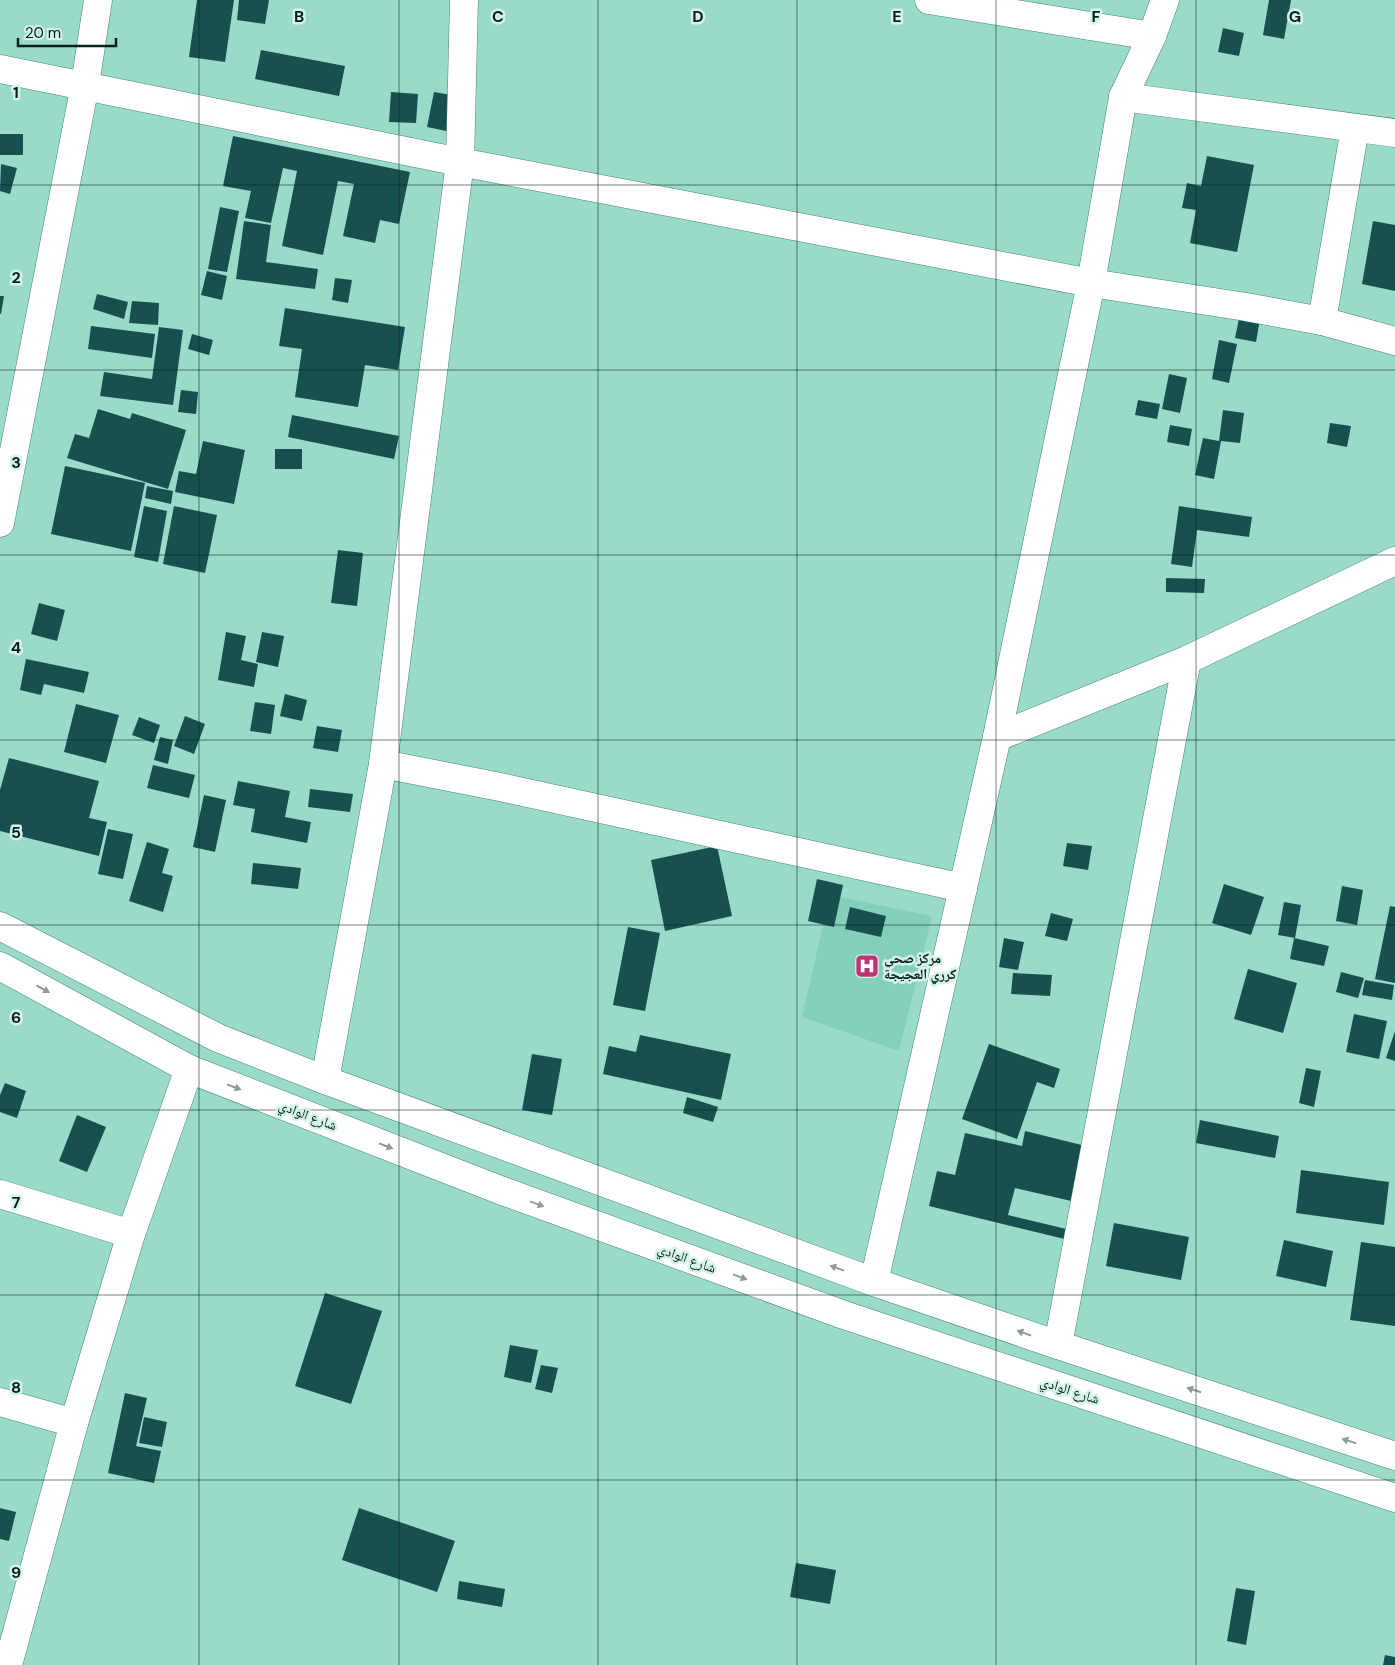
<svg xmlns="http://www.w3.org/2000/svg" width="1395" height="1665" font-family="'DM Sans','Noto Naskh Arabic',sans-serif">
	<rect width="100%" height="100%" fill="#99dac9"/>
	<path fill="#84cfbc" d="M 830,895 L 932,916 L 899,1051 L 802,1017 Z"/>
	<g fill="#185050">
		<path d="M 197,0 L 234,0 L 225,62 L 189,57 Z"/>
		<path d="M 239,0 L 269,0 L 265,24 L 237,20 Z"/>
		<path d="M 1269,0 L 1291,0 L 1284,39 L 1263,35 Z"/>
		<path d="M 1223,28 L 1244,33 L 1239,56 L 1218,52 Z"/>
		<path d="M 261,50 L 345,66 L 339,96 L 255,79 Z"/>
		<path d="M 391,92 L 418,94 L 416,123 L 389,122 Z"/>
		<path d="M 434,92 L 457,96 L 451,132 L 427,127 Z"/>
		<rect x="0" y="134" width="23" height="21"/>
		<path d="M 233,136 L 410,172 L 399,224 L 380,220 L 375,243 L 343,236 L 354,184 L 338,181 L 323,255 L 282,246 L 297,171 L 283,168 L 271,223 L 245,218 L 251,191 L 223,186 Z"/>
		<path d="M 1207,156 L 1254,165 L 1237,252 L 1190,243 L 1196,210 L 1182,208 L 1187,183 L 1201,186 Z"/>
		<path d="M 1,164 L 17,168 L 10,194 L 0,191 Z"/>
		<path d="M 220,207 L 239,211 L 227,272 L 208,269 Z"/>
		<path d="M 244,221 L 271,225 L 266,262 L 318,269 L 315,289 L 236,279 Z"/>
		<path d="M 1373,221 L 1395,225 L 1395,291 L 1362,284 Z"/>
		<path d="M 207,271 L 227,276 L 222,300 L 201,295 Z"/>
		<path d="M 335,278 L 352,280 L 348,303 L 332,300 Z"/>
		<path d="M 97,294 L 128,302 L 124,319 L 93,309 Z"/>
		<path d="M 0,296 L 4,296 L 1,314 L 0,314 Z"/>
		<path d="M 132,301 L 159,303 L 158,325 L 129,323 Z"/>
		<path d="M 1242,304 L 1262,308 L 1256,342 L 1235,338 Z"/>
		<path d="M 285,308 L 405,327 L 398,370 L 365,365 L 358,407 L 295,397 L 302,349 L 279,346 Z"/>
		<path d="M 91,326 L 155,334 L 152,358 L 88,349 Z"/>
		<path d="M 159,327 L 183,330 L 173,405 L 100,396 L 104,372 L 152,379 Z"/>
		<path d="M 192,334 L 213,340 L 209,355 L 188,349 Z"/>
		<path d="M 1219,340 L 1237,344 L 1229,383 L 1212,379 Z"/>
		<path d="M 1169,374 L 1187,378 L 1180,413 L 1162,409 Z"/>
		<path d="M 181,390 L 198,392 L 196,414 L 178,412 Z"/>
		<path d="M 1138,400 L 1160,404 L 1157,419 L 1135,415 Z"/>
		<path d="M 98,409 L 130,419 L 132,413 L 186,430 L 168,489 L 67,458 L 75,434 L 89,438 Z"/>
		<path d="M 1223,410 L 1244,413 L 1240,443 L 1221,441 L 1214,479 L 1195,475 L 1203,438 L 1219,441 Z"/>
		<path d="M 292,415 L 399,436 L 394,459 L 288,437 Z"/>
		<path d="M 1330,423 L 1351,426 L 1347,447 L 1327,443 Z"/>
		<path d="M 1170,425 L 1192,429 L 1189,446 L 1167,442 Z"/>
		<path d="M 203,441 L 245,450 L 234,504 L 175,492 L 179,471 L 196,474 Z"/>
		<rect x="275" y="449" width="27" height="20"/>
		<path d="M 65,466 L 145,483 L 131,551 L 51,534 Z"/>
		<path d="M 147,486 L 173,491 L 171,504 L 145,498 Z"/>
		<path d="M 144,506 L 167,511 L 158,562 L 134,557 Z"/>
		<path d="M 174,506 L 217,515 L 205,573 L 163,564 Z"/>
		<path d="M 1179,506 L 1252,517 L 1249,537 L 1197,530 L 1192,567 L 1171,564 Z"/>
		<path d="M 338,550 L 363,553 L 357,606 L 331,603 Z"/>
		<path d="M 1166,578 L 1205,579 L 1204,593 L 1166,592 Z"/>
		<path d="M 39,603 L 65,610 L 57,641 L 31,634 Z"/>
		<path d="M 226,632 L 246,636 L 241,660 L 258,664 L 254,687 L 218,680 Z"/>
		<path d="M 262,632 L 284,636 L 278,667 L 256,662 Z"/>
		<path d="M 26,659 L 89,672 L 84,693 L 44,684 L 41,695 L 20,690 Z"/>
		<path d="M 285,694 L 307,700 L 302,721 L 280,716 Z"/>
		<path d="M 255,702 L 275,705 L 271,734 L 250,731 Z"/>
		<path d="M 76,704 L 119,715 L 106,763 L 64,752 Z"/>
		<path d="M 185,716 L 205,724 L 194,754 L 174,746 Z"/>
		<path d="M 139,717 L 160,725 L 154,743 L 132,735 Z"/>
		<path d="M 317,726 L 342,730 L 338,752 L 313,748 Z"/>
		<path d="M 160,737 L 173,740 L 168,764 L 154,760 Z"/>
		<path d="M 9,758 L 99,781 L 89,818 L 107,822 L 99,856 L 0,831 L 0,790 Z"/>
		<path d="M 153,765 L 195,775 L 189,798 L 147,788 Z"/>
		<path d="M 238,781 L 290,791 L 285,817 L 311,822 L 307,843 L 251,832 L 255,809 L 233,805 Z"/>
		<path d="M 310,789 L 353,794 L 350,812 L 308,807 Z"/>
		<path d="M 204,795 L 226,800 L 215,852 L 193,847 Z"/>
		<path d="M 108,829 L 133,834 L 123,879 L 98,874 Z"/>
		<path d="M 147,842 L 169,849 L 162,873 L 173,876 L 163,912 L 129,901 Z"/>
		<path d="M 1067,843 L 1092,846 L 1088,870 L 1063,866 Z"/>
		<path d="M 717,846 L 732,916 L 665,931 L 651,860 Z"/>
		<path d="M 253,863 L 301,868 L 298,889 L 251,884 Z"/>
		<path d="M 817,879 L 843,885 L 834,927 L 808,921 Z"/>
		<path d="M 1224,884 L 1264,897 L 1251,935 L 1212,923 Z"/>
		<path d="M 1342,886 L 1363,890 L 1357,925 L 1336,921 Z"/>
		<path d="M 1284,902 L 1301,905 L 1295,938 L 1278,935 Z"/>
		<path d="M 1390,906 L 1395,907 L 1395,983 L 1375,979 Z"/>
		<path d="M 850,907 L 886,916 L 881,937 L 845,929 Z"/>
		<path d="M 1051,913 L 1073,919 L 1067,941 L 1045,936 Z"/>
		<path d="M 628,927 L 660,933 L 645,1011 L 613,1005 Z"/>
		<path d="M 1004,938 L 1024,942 L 1018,970 L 999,967 Z"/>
		<path d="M 1294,938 L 1329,946 L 1324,966 L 1290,959 Z"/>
		<path d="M 1248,969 L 1297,983 L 1283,1033 L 1234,1019 Z"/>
		<path d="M 1341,972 L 1364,978 L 1358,998 L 1336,992 Z"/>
		<path d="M 1013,973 L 1052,975 L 1050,996 L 1011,994 Z"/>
		<path d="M 1365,980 L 1394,985 L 1392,1000 L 1362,995 Z"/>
		<path d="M 1354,1014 L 1387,1021 L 1379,1059 L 1346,1052 Z"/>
		<path d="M 1395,1031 L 1395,1061 L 1386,1058 Z"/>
		<path d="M 640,1035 L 731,1054 L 721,1100 L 603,1074 L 609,1046 L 636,1052 Z"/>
		<path d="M 989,1044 L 1060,1069 L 1054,1088 L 1037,1082 L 1017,1139 L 962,1119 Z"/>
		<path d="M 532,1054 L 562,1059 L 552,1115 L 522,1110 Z"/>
		<path d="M 1306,1068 L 1321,1071 L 1314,1107 L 1299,1103 Z"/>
		<path d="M 5,1083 L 26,1091 L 17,1118 L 0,1112 L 0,1095 Z"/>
		<path d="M 687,1097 L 718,1107 L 713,1122 L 683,1113 Z"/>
		<path d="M 77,1115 L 106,1127 L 87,1172 L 59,1161 Z"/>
		<path d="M 1200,1120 L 1279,1136 L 1275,1158 L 1196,1143 Z"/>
		<path d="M 1025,1131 L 1094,1148 L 1080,1203 L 1015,1188 L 1008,1215 L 1079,1232 L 1077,1242 L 929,1206 L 937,1171 L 955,1175 L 965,1133 L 1022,1146 Z"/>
		<path d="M 1301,1170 L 1389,1182 L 1384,1225 L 1296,1213 Z"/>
		<path d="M 1114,1223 L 1189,1237 L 1181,1280 L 1106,1266 Z"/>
		<path d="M 1284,1240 L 1333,1251 L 1326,1287 L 1276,1276 Z"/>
		<path d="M 1361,1242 L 1395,1247 L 1395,1326 L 1350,1320 Z"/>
		<path d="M 325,1293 L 382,1311 L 351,1404 L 295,1386 Z"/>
		<path d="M 510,1345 L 538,1350 L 531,1383 L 504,1377 Z"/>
		<path d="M 541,1365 L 558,1368 L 552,1393 L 535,1389 Z"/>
		<path d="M 125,1393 L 147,1398 L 136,1446 L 161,1451 L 154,1483 L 108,1473 Z"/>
		<path d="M 144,1417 L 167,1422 L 162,1447 L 139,1443 Z"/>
		<path d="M 0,1508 L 16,1512 L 9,1541 L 0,1539 Z"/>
		<path d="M 359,1508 L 455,1541 L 437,1592 L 342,1560 Z"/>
		<path d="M 796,1563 L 836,1570 L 830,1604 L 790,1597 Z"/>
		<path d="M 459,1581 L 505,1589 L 502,1607 L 457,1599 Z"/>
		<path d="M 1236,1588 L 1255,1591 L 1246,1645 L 1227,1641 Z"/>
		<path d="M 1385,1655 L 1395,1657 L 1395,1665 L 1383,1665 Z"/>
	</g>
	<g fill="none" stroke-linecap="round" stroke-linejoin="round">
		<g stroke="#458475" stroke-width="29">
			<g id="minor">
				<path d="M 929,0 L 1152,36"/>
				<path d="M 0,69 L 460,162 L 1091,283 L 1246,307 L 1322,321"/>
				<path d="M 1123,97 L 1395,133"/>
				<path d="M 1355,128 L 1322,321 L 1395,341"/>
				<path d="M 0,523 L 85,85 L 98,0"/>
				<path d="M 997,737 L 1187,660 L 1395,561"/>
				<path d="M 383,764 L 500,787 L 963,888"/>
				<path d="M 325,1080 L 383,764 L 460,162 L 464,0"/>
				<path d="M 0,1194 L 131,1234"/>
				<path d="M 874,1282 L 997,737 L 1091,283 L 1123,97 L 1152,36 L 1165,0"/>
				<path d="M 1058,1345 L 1187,660"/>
				<path d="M 0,1402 L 74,1423"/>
				<path d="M 8,1665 L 74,1423 L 131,1234 L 189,1069"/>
			</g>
		</g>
		<g stroke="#458475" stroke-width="29">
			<g id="secondary">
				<path d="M 0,926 L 218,1038 L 325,1080 L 874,1282 L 1058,1345 L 1395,1456"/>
				<path d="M 0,966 L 189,1069 L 500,1190 L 844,1315 L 1395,1498"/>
			</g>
		</g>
		<use href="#minor" stroke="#fff" stroke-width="28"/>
		<use href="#secondary" stroke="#fff" stroke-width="28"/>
	</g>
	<defs><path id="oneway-solid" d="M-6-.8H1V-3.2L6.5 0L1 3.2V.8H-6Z" transform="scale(1.25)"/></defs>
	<g fill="#8e9b98">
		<use href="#oneway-solid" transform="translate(43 989) rotate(29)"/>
		<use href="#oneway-solid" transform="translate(234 1087) rotate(21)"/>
		<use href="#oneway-solid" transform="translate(386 1146) rotate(21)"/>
		<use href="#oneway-solid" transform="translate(537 1204) rotate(20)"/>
		<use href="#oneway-solid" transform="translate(837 1268) rotate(-160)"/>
		<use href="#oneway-solid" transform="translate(740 1277) rotate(20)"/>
		<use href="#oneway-solid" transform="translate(1024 1333) rotate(-161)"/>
		<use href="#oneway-solid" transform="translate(1194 1390) rotate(-162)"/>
		<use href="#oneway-solid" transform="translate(1349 1441) rotate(-162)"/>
	</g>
	<path fill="none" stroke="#05201a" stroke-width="1" stroke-opacity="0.55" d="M 199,0 L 199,1665M 399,0 L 399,1665M 598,0 L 598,1665M 797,0 L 797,1665M 996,0 L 996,1665M 1196,0 L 1196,1665M 0,185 L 1395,185M 0,370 L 1395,370M 0,555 L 1395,555M 0,740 L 1395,740M 0,925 L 1395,925M 0,1110 L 1395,1110M 0,1295 L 1395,1295M 0,1480 L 1395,1480"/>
	<defs>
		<g id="hospital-square" transform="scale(1.25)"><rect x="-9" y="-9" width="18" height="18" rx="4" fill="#bc3473" stroke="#d4f3ea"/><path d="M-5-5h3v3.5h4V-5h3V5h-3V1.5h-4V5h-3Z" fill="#fff"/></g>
	</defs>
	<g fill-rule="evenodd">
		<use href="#hospital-square" x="867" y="966"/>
	</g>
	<g text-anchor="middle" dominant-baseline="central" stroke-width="5" stroke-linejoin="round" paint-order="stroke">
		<g font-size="14" font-weight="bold" fill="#05201a" stroke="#d4f3ea" text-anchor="start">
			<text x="884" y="958">مركز صحي<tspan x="884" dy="16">كرري العجيجة</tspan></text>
		</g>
		<g font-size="14" fill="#05201a" stroke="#d4f3ea">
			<text transform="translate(308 1115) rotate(21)">شارع الوادي</text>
			<text transform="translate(687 1258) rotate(20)">شارع الوادي</text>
			<text transform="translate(1070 1390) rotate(18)">شارع الوادي</text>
		</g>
	</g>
	<g font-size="16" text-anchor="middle" font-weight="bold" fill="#05201a" stroke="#d4f3ea" stroke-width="5" stroke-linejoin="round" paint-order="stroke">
		<text x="299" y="22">B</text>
		<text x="498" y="22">C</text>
		<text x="698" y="22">D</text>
		<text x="897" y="22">E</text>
		<text x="1096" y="22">F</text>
		<text x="1295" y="22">G</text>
		<text x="16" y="98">1</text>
		<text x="16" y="283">2</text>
		<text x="16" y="468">3</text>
		<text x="16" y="653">4</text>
		<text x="16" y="838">5</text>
		<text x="16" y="1023">6</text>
		<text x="16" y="1208">7</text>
		<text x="16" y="1393">8</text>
		<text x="16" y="1578">9</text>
	</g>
	<path d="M18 38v8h98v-8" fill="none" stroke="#05201a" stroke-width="2.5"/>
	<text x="25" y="38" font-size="15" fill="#05201a" stroke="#d4f3ea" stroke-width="4" paint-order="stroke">20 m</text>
</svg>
